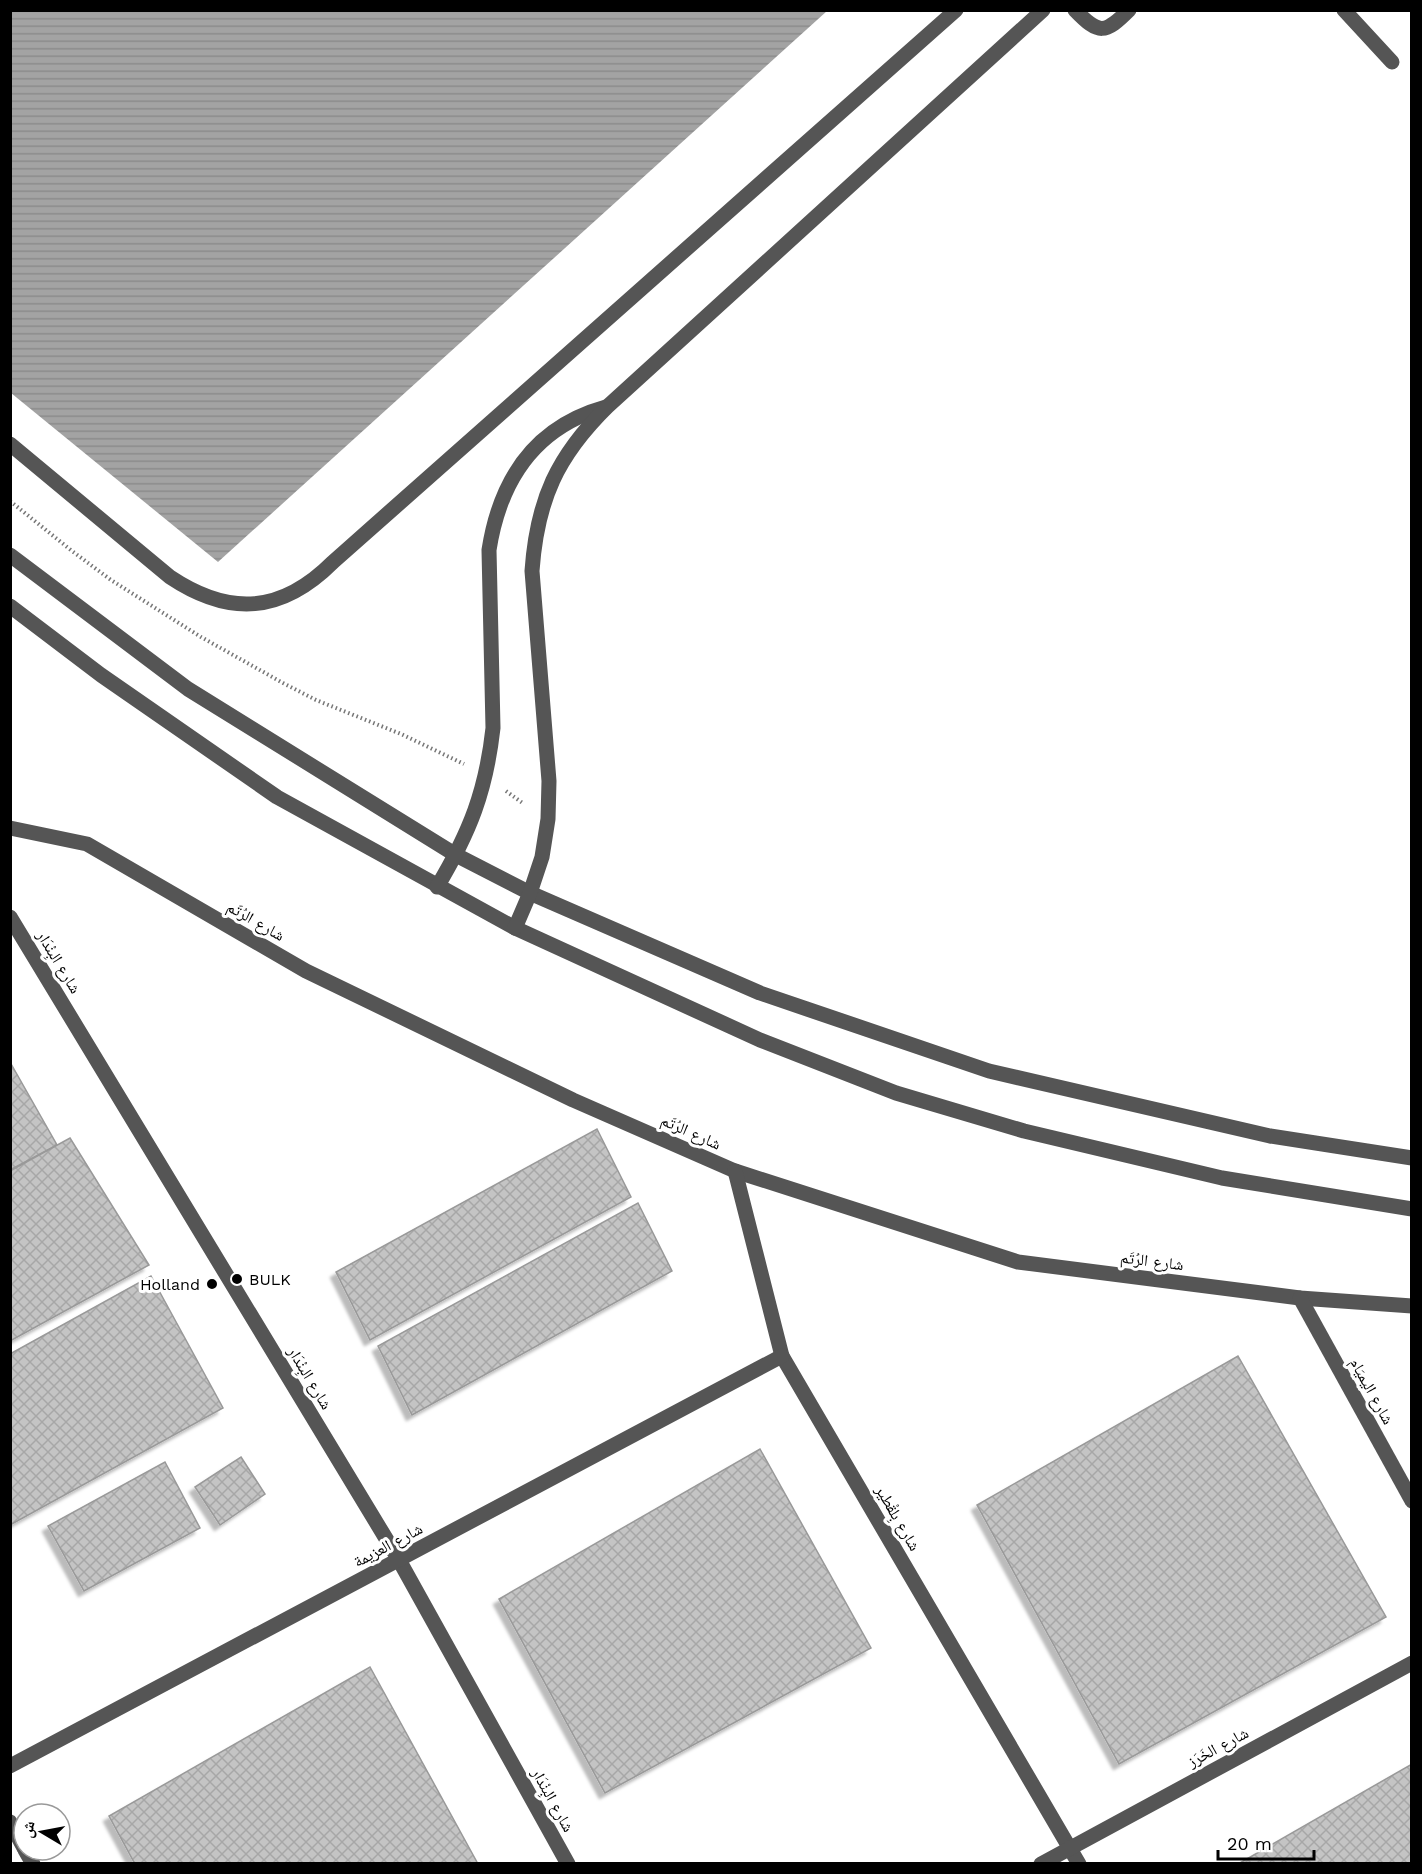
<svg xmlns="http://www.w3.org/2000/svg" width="1422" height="1874" font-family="'Work Sans','Noto Naskh Arabic',sans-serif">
	<defs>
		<pattern id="water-rules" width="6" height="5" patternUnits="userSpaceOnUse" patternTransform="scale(1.5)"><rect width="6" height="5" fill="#a3a3a3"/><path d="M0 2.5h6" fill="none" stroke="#8b8b8b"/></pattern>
		<pattern id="building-cross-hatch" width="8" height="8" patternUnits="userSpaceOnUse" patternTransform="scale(1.5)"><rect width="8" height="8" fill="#c4c4c4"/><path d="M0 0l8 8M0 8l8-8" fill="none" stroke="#a7a7a7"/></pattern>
		<filter id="shadow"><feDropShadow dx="-5.5" dy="5.5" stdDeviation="1.5" flood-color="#0004"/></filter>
	</defs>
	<rect width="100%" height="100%" fill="#fff"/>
	<path fill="url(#water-rules)" d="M 10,11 L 11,10 L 827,11 L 218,562 L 11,393 Z"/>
	<g fill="url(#building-cross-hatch)" stroke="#999" stroke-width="1.5" filter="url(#shadow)">
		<path d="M 10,1062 L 57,1145 L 10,1170 Z"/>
		<path d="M 597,1129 L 631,1197 L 370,1340 L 336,1272 Z"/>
		<path d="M 70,1138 L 149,1265 L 10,1341 L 10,1171 Z"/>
		<path d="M 638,1203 L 672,1271 L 412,1415 L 378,1346 Z"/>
		<path d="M 151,1276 L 223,1408 L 10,1525 L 10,1354 Z"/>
		<path d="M 1238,1356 L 1386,1617 L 1119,1764 L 977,1505 Z"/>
		<path d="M 760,1449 L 871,1648 L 605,1793 L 499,1599 Z"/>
		<path d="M 241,1457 L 265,1494 L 220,1525 L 195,1487 Z"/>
		<path d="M 165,1462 L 200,1528 L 84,1591 L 48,1526 Z"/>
		<path d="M 370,1667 L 478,1864 L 135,1864 L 109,1816 Z"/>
		<path d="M 1412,1764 L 1412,1864 L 1238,1864 Z"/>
	</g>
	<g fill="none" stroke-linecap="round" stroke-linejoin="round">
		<g stroke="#777" stroke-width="4" stroke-dasharray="1.5 3" stroke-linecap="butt">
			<path d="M 10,501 L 72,551 L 111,580 L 201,637 L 283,683 L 316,700 L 401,734 L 464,764"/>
			<path d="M 506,791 L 524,804"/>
		</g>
		<g stroke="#555" stroke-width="15">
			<path d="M 1075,10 C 1099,35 1105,34 1129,10"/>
			<path d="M 1344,10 L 1392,62"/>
			<path d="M 10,444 L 170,577 C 230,617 282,613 333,562 L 956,10"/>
			<path d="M 10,555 L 188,689 L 456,855 L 530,893 L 760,993 L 989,1071 L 1270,1136 L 1412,1158"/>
			<path d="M 10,606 L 101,675 L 277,797 L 515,928 L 760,1040 L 896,1093 L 1024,1131 L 1222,1178 L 1412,1209"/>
			<path d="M 10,828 L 87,844 L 306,971 L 573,1100 L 735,1171 L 1018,1262 L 1300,1298 L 1412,1306"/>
			<path d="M 437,887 C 470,832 486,791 493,728 L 489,550 C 500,480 534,427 606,407"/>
			<path d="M 10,917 L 399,1560 L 568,1864"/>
			<path d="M 515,928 L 530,893 L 542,857 L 548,819 L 549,781 L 532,571 C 537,500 557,456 608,406 L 1043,10"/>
			<path d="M 735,1171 L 782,1356 L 1079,1864"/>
			<path d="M 1300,1298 L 1412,1501"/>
			<path d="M 10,1766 L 782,1356"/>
			<path d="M 10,1822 L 24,1848"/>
			<path d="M 25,1850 L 33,1864"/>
			<path d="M 1041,1864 L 1412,1663"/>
		</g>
	</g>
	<g fill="#000" stroke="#fff" stroke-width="2">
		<circle cx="237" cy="1279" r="6"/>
		<circle cx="212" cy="1284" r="6"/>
	</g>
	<g text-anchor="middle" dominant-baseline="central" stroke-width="6" stroke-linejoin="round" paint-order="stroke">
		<g font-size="16" fill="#000" stroke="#fff">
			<text transform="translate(256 921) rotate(30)">شارع الرُتَم</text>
			<text transform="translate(59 962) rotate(59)">شارع البِنْدَار</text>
			<text transform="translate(691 1132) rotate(24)">شارع الرُتَم</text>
			<text transform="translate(1152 1261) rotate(7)">شارع الرُتَم</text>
			<text transform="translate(310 1378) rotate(59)">شارع البِنْدَار</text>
			<text transform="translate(1372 1391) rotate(61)">شارع اليميَام</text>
			<text transform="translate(898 1518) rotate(60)">شارع بِلقْطير</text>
			<text transform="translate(388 1545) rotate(-28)">شارع العزيمة</text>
			<text transform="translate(1218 1747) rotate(-28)">شارع الخَرَز</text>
			<text transform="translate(553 1800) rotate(61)">شارع البِنْدَار</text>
		</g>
		<g font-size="16" fill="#000" stroke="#fff" text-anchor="start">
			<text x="249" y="1279">BULK</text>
			<text x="200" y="1284" text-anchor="end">Holland</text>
		</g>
	</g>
	<rect width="1422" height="1874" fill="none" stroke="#000000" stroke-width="24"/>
	<g transform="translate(42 1832) rotate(280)"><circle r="28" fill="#ffffff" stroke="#999999" stroke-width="1.5"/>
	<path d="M0-4.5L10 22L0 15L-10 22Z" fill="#000000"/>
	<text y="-9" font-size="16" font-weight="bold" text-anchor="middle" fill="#000000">ش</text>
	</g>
	<path d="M1218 1850v9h96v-9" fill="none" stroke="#000000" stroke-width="3"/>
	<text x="1227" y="1850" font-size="18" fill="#000000" stroke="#ffffff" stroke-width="4.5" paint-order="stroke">20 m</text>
</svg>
